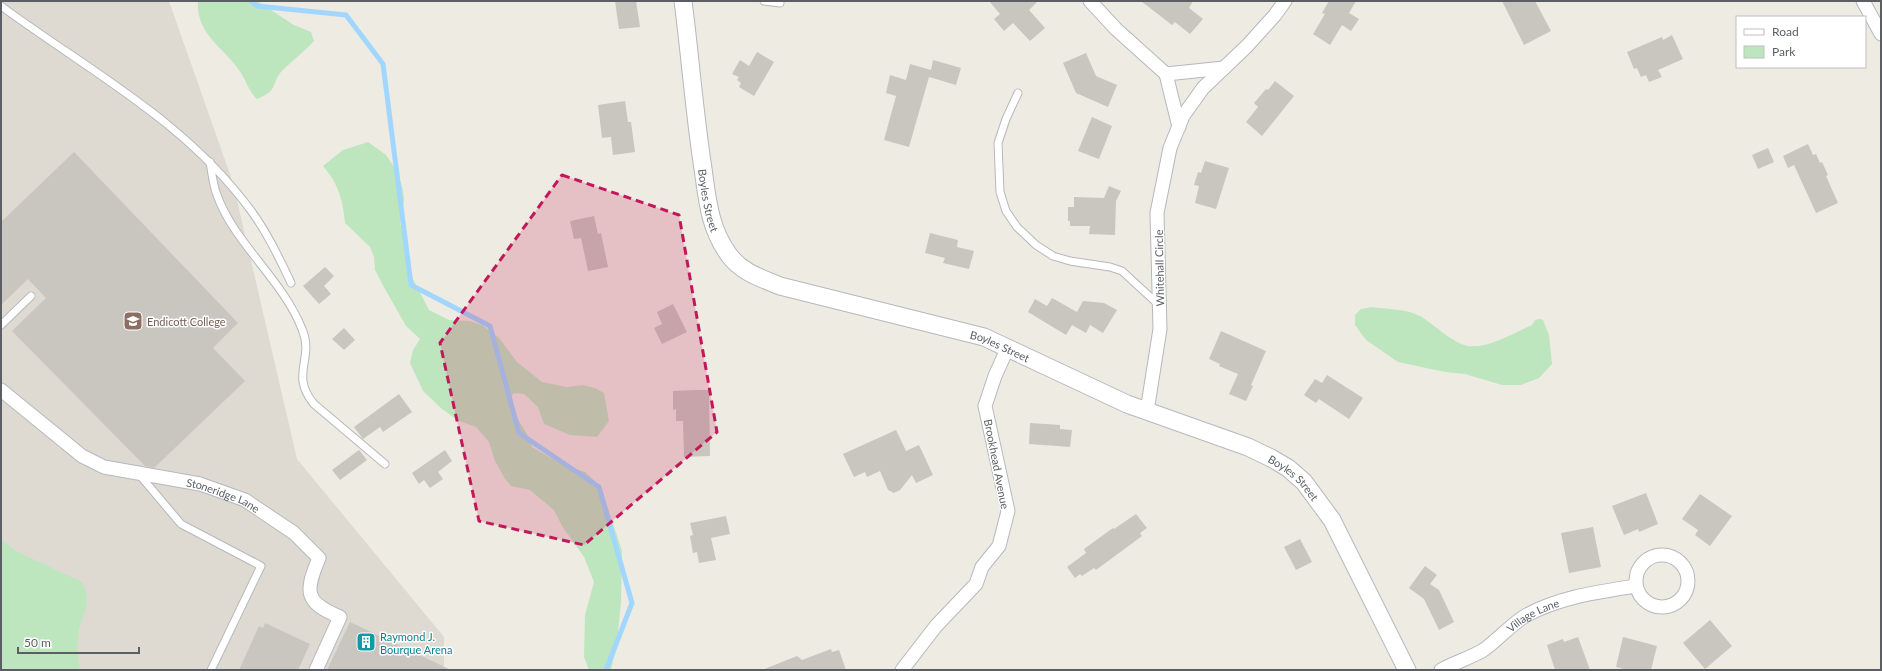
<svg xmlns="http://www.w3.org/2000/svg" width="1882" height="671" font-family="Lato,sans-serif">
	<rect width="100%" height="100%" fill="#eeebe2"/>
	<path fill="#dedad1" d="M 1,1 L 169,1 L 233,183 L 297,459 L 444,637 L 444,670 L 1,670 Z"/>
	<g fill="#bee6be">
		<path d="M 198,1 L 257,1 L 294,25 L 311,32 L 314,41 C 304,52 293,60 283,70 C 270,83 280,90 257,99 C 249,91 247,83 241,73 C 225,47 196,36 198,1 Z"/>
		<path d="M 368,142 L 386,155 L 398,173 L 403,190 L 404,200 L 400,224 L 407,235 L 406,249 L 413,279 L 429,310 L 449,320 L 469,321 L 482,325 L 499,338 L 517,362 L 542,382 L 567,387 L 583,385 L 595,388 L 604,393 L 609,421 L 597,437 L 570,435 L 544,424 L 538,407 L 524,394 L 514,393 L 509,399 L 511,408 L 527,434 L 532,447 L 563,465 L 585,472 L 595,481 L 603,493 L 622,551 L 621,602 L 617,642 L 611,670 L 589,670 L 584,657 L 585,615 L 594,582 L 584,557 L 562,526 L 554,510 L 530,490 L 511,486 L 505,479 L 495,461 L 489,442 L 476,427 L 459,421 L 442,409 L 423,391 L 410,363 L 413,350 L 420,339 L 406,326 L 385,289 L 375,270 L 374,257 L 370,247 L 345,223 C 343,200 338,183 323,166 L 343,150 Z"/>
		<path d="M 1372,307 C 1387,309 1407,309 1420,316 C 1434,324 1452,343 1468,346 C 1488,349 1513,333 1532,325 L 1535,320 L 1540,319 L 1543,320 L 1549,335 L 1552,364 L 1539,378 L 1521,385 L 1502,385 L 1465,374 L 1445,372 L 1398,362 L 1366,340 L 1355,325 L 1355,315 L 1361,309 Z"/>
		<path d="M 1,539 L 16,551 L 82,582 L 87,594 L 86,608 L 79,629 L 77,647 L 80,670 L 1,670 Z"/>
	</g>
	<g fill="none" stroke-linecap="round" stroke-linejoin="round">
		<path stroke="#a1d7ff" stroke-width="5" d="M 251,1 L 257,6 L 346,15 L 383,64 L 411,285 L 490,326 L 519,433 L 599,487 L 632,603 L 606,670"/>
	</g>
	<g fill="#c9c6bf">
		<path d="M 615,1 L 636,1 L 640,27 L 619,29 Z"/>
		<path d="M 989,1 L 1038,1 L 1029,10 L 1045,28 L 1030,41 L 1013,23 L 1004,31 L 994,19 L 1000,14 Z"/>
		<path d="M 1141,1 L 1193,1 L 1189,8 L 1203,19 L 1190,34 L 1175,22 L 1172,25 Z"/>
		<path d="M 1329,1 L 1356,1 L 1349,13 L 1359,19 L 1351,31 L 1342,25 L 1330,45 L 1313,34 L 1325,14 L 1322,13 Z"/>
		<path d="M 1502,1 L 1535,1 L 1551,31 L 1524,45 Z"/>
		<path d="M 1672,35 L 1683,59 L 1658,70 L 1662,77 L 1649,82 L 1646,75 L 1641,77 L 1637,68 L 1634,69 L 1627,52 L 1662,37 L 1663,40 Z"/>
		<path d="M 757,52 L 774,62 L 754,96 L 739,87 L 741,83 L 737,80 L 739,77 L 732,74 L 740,60 L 749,66 Z"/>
		<path d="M 1086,53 L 1096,76 L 1117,85 L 1108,107 L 1076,93 L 1063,63 Z"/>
		<path d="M 933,60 L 961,68 L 956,85 L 929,77 L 909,147 L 884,140 L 896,96 L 886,93 L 890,75 L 906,80 L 910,64 L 931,70 Z"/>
		<path d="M 1275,81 L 1294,96 L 1262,136 L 1246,122 L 1258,107 L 1254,103 L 1266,89 L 1268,90 Z"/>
		<path d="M 625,101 L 628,122 L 631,122 L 635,152 L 613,155 L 611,137 L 602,138 L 598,105 Z"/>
		<path d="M 1092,117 L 1112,126 L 1099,159 L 1078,151 Z"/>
		<path d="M 1808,144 L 1813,155 L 1816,154 L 1820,163 L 1822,162 L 1828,175 L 1826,176 L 1838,203 L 1816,213 L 1794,165 L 1788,168 L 1783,156 Z"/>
		<path d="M 1768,148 L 1774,162 L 1758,169 L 1752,155 Z"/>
		<path d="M 74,152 L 238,323 L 213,348 L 245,381 L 154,468 L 145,466 L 12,331 L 46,298 L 28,279 L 1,305 L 1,222 Z"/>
		<path d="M 1205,161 L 1229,168 L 1216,209 L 1195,203 L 1199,186 L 1194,185 L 1198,172 L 1201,173 Z"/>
		<path d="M 1109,186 L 1121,191 L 1116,201 L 1115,235 L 1089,234 L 1090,226 L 1070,226 L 1070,221 L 1068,221 L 1068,207 L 1074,207 L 1074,197 L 1104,198 Z"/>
		<path d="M 594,216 L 598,234 L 601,233 L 608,267 L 588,271 L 581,238 L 574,239 L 570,221 Z"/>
		<path d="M 930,233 L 958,240 L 957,247 L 974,251 L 969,269 L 943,263 L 945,258 L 925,253 Z"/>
		<path d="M 325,267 L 334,276 L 324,286 L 331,294 L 319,304 L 303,286 Z"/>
		<path d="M 1052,298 L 1077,312 L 1083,301 L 1104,303 L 1117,310 L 1103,333 L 1090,325 L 1086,333 L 1072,325 L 1066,335 L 1028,312 L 1035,299 L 1047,306 Z"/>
		<path d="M 673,304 L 687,332 L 662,344 L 654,328 L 662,324 L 657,312 Z"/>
		<path d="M 344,328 L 355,340 L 344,350 L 332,339 Z"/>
		<path d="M 1221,331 L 1266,351 L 1251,385 L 1253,386 L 1246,401 L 1229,394 L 1238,374 L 1219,366 L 1220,364 L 1209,359 Z"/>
		<path d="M 1327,375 L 1363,398 L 1349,419 L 1319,399 L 1316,403 L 1304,395 L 1315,379 L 1322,383 Z"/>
		<path d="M 695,390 L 709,390 L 710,456 L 684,457 L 683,421 L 676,421 L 676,409 L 673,410 L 673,391 Z"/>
		<path d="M 399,394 L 412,412 L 383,432 L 380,427 L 363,439 L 354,427 Z"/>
		<path d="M 1030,423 L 1060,425 L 1060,429 L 1072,430 L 1070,447 L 1029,444 Z"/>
		<path d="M 896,430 L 906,451 L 919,445 L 933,475 L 916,483 L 912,475 L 900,490 L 894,493 L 888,490 L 880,471 L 867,477 L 865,472 L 854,477 L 843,454 Z"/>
		<path d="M 359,450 L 367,460 L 340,480 L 332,470 Z"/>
		<path d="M 445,450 L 452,461 L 438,472 L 443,479 L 430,488 L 424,480 L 419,484 L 412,473 Z"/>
		<path d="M 1646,493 L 1658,524 L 1639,532 L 1638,529 L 1624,535 L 1612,506 Z"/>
		<path d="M 1700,494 L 1732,516 L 1710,546 L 1695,535 L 1698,530 L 1682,519 Z"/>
		<path d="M 1136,514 L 1147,528 L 1140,533 L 1142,536 L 1096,570 L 1094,568 L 1082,576 L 1080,574 L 1075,578 L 1067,567 L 1086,553 L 1084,549 L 1113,528 L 1114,529 Z"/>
		<path d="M 726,516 L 730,534 L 711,538 L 716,560 L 699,563 L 697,552 L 693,553 L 690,536 L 693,535 L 690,523 Z"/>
		<path d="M 1593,527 L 1601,567 L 1569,573 L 1561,533 Z"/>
		<path d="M 1300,539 L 1312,562 L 1296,570 L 1284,547 Z"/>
		<path d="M 1425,566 L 1437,575 L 1430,584 L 1439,590 L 1454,622 L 1439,630 L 1424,599 L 1409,588 Z"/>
		<path d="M 1710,620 L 1732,646 L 1705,669 L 1683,643 Z"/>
		<path d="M 350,622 L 451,670 L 327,670 Z"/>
		<path d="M 265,623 L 310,644 L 298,670 L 239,670 L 259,626 L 263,628 Z"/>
		<path d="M 1578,637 L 1590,670 L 1555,670 L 1547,645 L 1563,639 L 1564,642 Z"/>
		<path d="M 1623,637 L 1657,646 L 1651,670 L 1627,670 L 1616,667 Z"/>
		<path d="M 831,649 L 832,652 L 839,650 L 846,670 L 762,670 L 797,656 L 802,660 Z"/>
	</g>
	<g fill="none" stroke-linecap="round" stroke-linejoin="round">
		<g stroke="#b5b8bd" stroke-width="9">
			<g id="service">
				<path d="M 764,1 L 780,3"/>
				<path d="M 1,6 C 89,71 186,121 252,212 C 268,234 280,259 291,283"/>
				<path d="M 1018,93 L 1006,119 L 998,143 L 1000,192 L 1006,211 L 1017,227 L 1036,245 L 1053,256 L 1070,261 L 1110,267 L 1122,271 L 1159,305"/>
				<path d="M 210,162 C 212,173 213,185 217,195 C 234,243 283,280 302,329 C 315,359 289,374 314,404 L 385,464"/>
				<path d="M 1,325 L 31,296"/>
				<path d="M 138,473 L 181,524 L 261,566 L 211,670"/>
			</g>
		</g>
		<g stroke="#b5b8bd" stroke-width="15">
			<g id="minor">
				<path d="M 1090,1 L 1116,29 L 1166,74 L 1179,127"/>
				<path d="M 1863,1 L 1881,34"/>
				<path d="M 1166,74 L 1224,68"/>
				<path id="s1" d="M 1,390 L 82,456 L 104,467 L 200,484 L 245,500 L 294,533 L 319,558 C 305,592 304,602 340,617 L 316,670"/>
				<path d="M 1147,411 L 1160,329 L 1157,213 L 1170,148 L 1183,116 L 1203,88 L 1247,46 L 1275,15 L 1285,1"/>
				<circle cx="1662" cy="581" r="26"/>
				<path d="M 902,670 L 936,626 L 976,584 L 982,567 L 999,546 L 1008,511 L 985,406 L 995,376 L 1008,347"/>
				<path id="s2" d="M 1441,670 C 1454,663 1469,658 1482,651 C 1496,642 1509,626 1525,616 C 1559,597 1598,592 1636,586"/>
			</g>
		</g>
		<g stroke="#b5b8bd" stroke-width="19">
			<g id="tertiary">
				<path id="s3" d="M 683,1 C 690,55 694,108 702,162 C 707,194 708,227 729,255 C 741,272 761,278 780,286 L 984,337 L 1127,404 L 1248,447 L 1271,458 L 1288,468 L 1304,482 L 1332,520 L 1407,670"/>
			</g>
		</g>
		<use href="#service" stroke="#fff" stroke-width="7"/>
		<use href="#minor" stroke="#fff" stroke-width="13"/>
		<use href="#tertiary" stroke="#fff" stroke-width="17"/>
	</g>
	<path fill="#c2185b" fill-opacity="0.2" stroke="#c2185b" stroke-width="3" stroke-dasharray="8 5" stroke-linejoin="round" d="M 562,175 L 679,215 L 717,432 L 584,545 L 479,521 L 440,343 Z"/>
	<defs>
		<g id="university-square" transform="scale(1)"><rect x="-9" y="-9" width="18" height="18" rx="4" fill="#8d6e63" stroke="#fff"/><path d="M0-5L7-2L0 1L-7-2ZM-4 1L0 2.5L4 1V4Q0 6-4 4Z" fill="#fff"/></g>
		<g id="building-square" transform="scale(1)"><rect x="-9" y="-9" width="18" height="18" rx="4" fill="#0f9aa8" stroke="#fff"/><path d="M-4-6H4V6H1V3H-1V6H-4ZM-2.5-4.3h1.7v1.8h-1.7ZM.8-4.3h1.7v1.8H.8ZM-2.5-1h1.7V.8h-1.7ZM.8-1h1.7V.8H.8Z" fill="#fff"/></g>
	</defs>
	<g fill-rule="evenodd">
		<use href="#university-square" x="133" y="321"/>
		<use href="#building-square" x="366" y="642"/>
	</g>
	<g text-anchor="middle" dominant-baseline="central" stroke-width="3" stroke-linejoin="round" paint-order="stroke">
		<g font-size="11" fill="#5b5f64" stroke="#fff">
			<text stroke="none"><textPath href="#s3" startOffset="201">Boyles Street</textPath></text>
			<text transform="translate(1159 268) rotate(-91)">Whitehall Circle</text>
			<text stroke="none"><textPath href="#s3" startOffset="549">Boyles Street</textPath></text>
			<text transform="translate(997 464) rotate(79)">Brookhead Avenue</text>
			<text stroke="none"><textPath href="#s3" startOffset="873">Boyles Street</textPath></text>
			<text stroke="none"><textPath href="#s1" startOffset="252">Stoneridge Lane</textPath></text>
			<text stroke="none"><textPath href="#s2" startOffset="108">Village Lane</textPath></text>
		</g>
		<g font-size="11" fill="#785e54" stroke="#fff" text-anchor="start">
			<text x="147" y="321">Endicott College</text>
		</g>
		<g font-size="11" fill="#0d838f" stroke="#fff" text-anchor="start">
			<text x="380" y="636">Raymond J.<tspan x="380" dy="13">Bourque Arena</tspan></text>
		</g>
	</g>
	<rect width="1882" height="671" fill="none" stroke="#5b5f64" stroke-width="4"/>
	<rect x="1736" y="16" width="130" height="52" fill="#ffffff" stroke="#bdbfc1"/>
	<rect x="1744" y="29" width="20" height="6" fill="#ffffff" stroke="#bdbfc1"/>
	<text x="1772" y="36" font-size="12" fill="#5b5f64">Road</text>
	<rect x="1744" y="46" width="20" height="12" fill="#bee6be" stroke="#bdbfc1"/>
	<text x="1772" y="56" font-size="12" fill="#5b5f64">Park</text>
	<path d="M18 647v6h121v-6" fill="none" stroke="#5b5f64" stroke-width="2"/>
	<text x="24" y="647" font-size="12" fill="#5b5f64" stroke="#ffffff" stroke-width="3" paint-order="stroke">50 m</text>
</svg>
